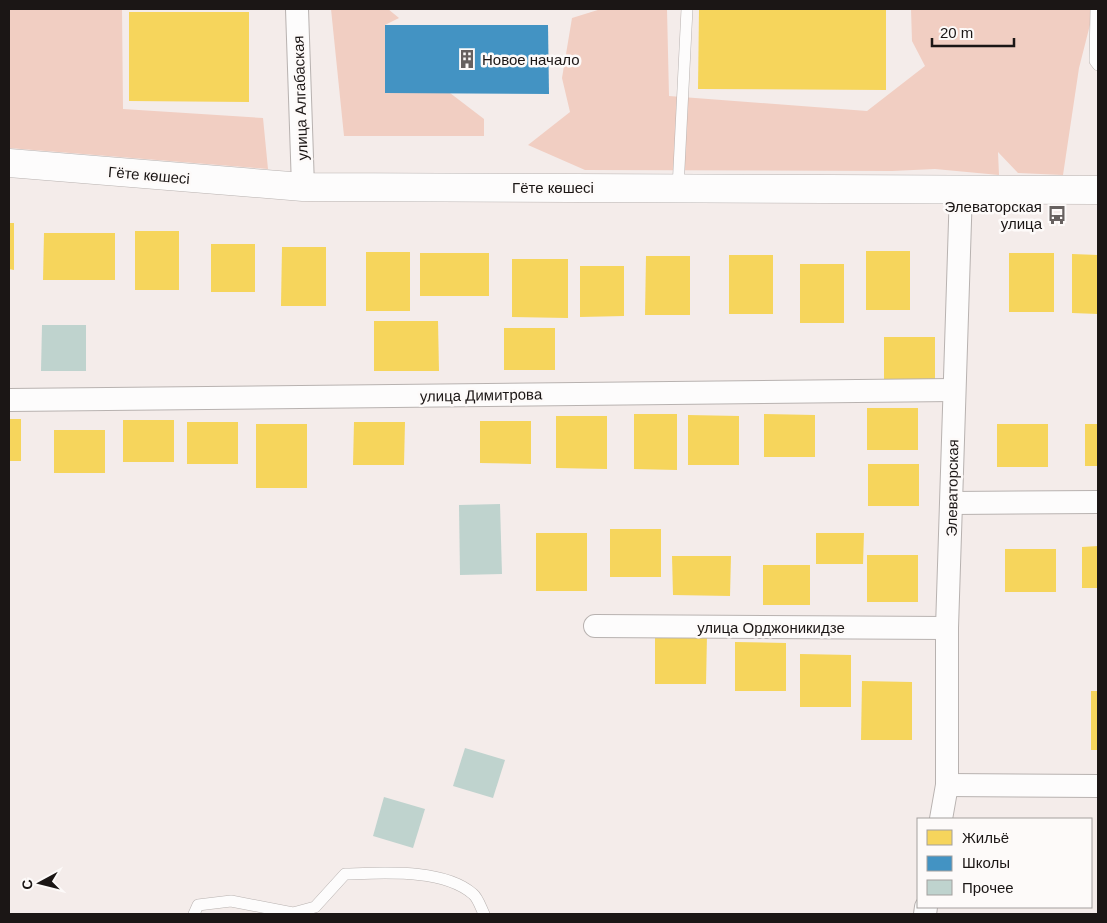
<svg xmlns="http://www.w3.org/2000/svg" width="1107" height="923" font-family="Arial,sans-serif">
	<rect width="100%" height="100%" fill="#f4ecea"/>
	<g fill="#f1cec2">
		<path d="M 9,9 L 122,9 L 123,109 L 263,118 L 268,169 L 9,148 Z"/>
		<path d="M 331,9 L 388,9 L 399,18 L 385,25 L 385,93 L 450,93 L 484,119 L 484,136 L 344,136 Z"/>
		<path d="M 601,9 L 667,9 L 669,96 L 867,111 L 925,66 L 912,41 L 911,9 L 1094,9 L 1079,68 L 1063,175 L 1018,173 L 998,152 L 999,175 L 935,169 L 892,171 L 585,170 L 528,145 L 570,112 L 562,78 L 572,18 Z"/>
	</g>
	<g fill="#f6d55c">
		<path d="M 699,9 L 886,9 L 886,90 L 698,89 Z"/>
		<path d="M 129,12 L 249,12 L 249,102 L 129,101 Z"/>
		<path d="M 9,223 L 14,223 L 14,270 L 9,269 Z"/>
		<rect x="135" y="231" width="44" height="59"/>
		<path d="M 44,233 L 115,233 L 115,280 L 43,280 Z"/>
		<rect x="211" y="244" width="44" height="48"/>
		<path d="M 282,247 L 326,247 L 326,306 L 281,306 Z"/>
		<rect x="866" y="251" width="44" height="59"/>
		<rect x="366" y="252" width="44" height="59"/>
		<rect x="420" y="253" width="69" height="43"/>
		<rect x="1009" y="253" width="45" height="59"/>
		<path d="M 1072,254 L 1098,255 L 1098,314 L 1072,313 Z"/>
		<rect x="729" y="255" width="44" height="59"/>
		<path d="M 646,256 L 690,256 L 690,315 L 645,315 Z"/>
		<path d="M 512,259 L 568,259 L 568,318 L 512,317 Z"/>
		<rect x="800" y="264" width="44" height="59"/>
		<path d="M 580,266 L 624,266 L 624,316 L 580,317 Z"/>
		<path d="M 374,321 L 438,321 L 439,371 L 374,371 Z"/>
		<rect x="504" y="328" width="51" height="42"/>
		<rect x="884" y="337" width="51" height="42"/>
		<rect x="867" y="408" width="51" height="42"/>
		<path d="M 634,414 L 677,414 L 677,470 L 634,469 Z"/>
		<path d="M 764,414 L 815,415 L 815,457 L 764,457 Z"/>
		<path d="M 688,415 L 739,416 L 739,465 L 688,465 Z"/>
		<path d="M 556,416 L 607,416 L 607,469 L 556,468 Z"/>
		<rect x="9" y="419" width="12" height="42"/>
		<rect x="123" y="420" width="51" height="42"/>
		<path d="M 480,421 L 531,421 L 531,464 L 480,463 Z"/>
		<rect x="187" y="422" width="51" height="42"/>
		<path d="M 354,422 L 405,422 L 404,465 L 353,465 Z"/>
		<rect x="256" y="424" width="51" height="64"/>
		<rect x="997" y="424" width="51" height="43"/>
		<rect x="1085" y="424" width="13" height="42"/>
		<rect x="54" y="430" width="51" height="43"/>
		<rect x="868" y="464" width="51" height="42"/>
		<rect x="610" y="529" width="51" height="48"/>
		<rect x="536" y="533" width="51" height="58"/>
		<path d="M 816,533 L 864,533 L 863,564 L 816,564 Z"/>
		<path d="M 1098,546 L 1098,588 L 1082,588 L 1082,547 Z"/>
		<rect x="1005" y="549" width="51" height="43"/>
		<rect x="867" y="555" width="51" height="47"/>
		<path d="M 672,556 L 731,556 L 730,596 L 673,595 Z"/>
		<rect x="763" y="565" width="47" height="40"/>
		<path d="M 655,635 L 707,635 L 706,684 L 655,684 Z"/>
		<path d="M 735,642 L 786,643 L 786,691 L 735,691 Z"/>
		<path d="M 800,654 L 851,655 L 851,707 L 800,707 Z"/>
		<path d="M 862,681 L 912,682 L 912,740 L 861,740 Z"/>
		<rect x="1091" y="691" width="7" height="59"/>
	</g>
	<path fill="#4393c3" d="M 385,25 L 548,25 L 549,94 L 385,93 Z"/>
	<g fill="#bfd3ce">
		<path d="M 42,325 L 86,325 L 86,371 L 41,371 Z"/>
		<path d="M 500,504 L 502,574 L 460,575 L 459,505 Z"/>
		<path d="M 465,748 L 505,760 L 493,798 L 453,786 Z"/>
		<path d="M 384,797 L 425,809 L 413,848 L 373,836 Z"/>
	</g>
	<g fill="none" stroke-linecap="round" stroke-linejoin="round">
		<g stroke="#b8b2b0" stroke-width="12">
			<g id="lane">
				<path d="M 1096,9 L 1095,61 L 1098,65"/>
				<path d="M 678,188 L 687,9"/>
				<path d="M 194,914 L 198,905 L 231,901 L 293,913 L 315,907 L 345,874 C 382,873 443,868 473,894 C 478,898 481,908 484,914"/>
			</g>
		</g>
		<g stroke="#b8b2b0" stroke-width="24">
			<g id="street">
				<path d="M 297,9 L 303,187"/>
				<path d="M 9,400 L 953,390"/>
				<path d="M 952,503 L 1098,502"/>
				<path d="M 595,626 L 947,628"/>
				<path d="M 947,785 L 1098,786"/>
				<path d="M 941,819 L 947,785 L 947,628 L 961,190"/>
				<path d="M 925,914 L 926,907"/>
			</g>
		</g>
		<g stroke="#b8b2b0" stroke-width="29">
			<path id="secondary" d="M 9,163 L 303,187 L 1098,190"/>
		</g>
		<use href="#lane" stroke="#fdfcfc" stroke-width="11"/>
		<use href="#street" stroke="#fdfcfc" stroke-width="22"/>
		<use href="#secondary" stroke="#fdfcfc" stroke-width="28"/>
	</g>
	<defs>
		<g id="building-bare" transform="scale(1.5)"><path d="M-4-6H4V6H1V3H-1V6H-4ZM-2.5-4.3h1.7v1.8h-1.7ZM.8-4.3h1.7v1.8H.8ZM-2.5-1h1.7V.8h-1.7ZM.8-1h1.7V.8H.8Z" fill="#676160" stroke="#fdfaf9" stroke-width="2.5" paint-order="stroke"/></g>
		<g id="bus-bare" transform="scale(1.5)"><path d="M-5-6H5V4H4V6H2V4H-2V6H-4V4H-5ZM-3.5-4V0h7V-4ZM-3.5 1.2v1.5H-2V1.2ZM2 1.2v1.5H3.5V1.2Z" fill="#676160" stroke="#fdfaf9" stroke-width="2.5" paint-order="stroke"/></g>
	</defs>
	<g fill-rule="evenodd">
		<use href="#building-bare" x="467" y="59"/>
		<use href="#bus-bare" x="1057" y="215"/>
	</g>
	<g text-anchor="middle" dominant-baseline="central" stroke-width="5" stroke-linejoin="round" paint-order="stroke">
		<g font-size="15" fill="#1b1615" stroke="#fdfaf9" text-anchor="start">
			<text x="482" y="59">Новое начало</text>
			<text x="1042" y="206" text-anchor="end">Элеваторская<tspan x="1042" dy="17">улица</tspan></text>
		</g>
		<g font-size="15" fill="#1b1615" stroke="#fdfaf9">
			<text transform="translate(300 98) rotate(-92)">улица Алгабаская</text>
			<text transform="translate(149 175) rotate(5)">Гёте көшесі</text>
			<text x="553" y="187">Гёте көшесі</text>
			<text transform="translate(481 395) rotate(-1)">улица Димитрова</text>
			<text transform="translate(952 488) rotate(-89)">Элеваторская</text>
			<text x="771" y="627">улица Орджоникидзе</text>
		</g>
	</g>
	<rect width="1107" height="923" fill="none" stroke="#1b1615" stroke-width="20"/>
	<rect x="917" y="818" width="175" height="90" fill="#fdfaf9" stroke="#a39f9e"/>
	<rect x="927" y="830" width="25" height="15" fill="#f6d55c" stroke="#a39f9e"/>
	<text x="962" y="843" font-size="15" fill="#1b1615">Жильё</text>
	<rect x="927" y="856" width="25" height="15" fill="#4393c3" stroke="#a39f9e"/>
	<text x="962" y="868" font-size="15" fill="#1b1615">Школы</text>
	<rect x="927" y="880" width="25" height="15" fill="#bfd3ce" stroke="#a39f9e"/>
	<text x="962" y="893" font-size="15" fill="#1b1615">Прочее</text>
	<g transform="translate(40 883) rotate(263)" stroke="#fdfaf9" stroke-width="4" paint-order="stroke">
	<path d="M0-4L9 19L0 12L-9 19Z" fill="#1b1615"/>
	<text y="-8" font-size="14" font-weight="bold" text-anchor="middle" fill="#1b1615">С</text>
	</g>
	<path d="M932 38v8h82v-8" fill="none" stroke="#1b1615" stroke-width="2.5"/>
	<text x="940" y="38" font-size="15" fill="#1b1615" stroke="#fdfaf9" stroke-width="4" paint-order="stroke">20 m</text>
</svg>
